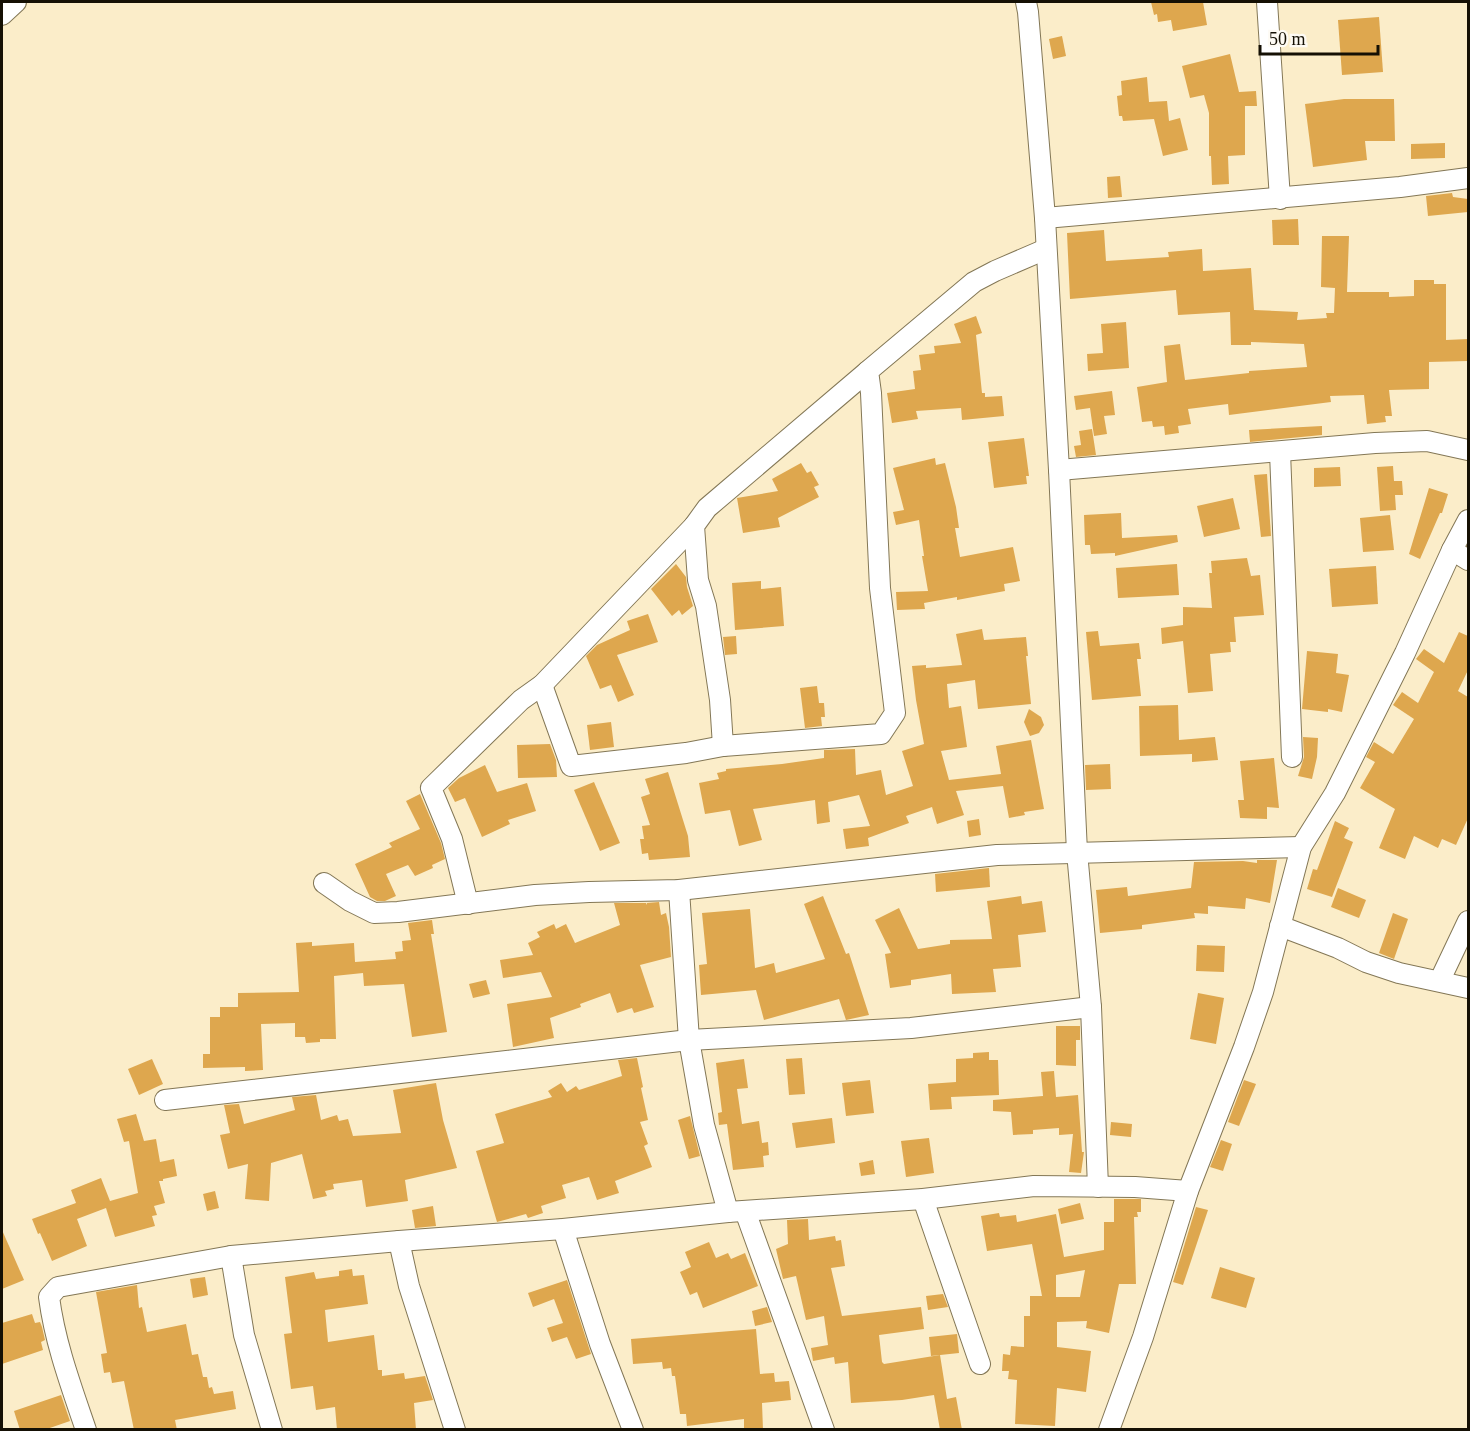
<svg xmlns="http://www.w3.org/2000/svg" width="1470" height="1431" font-family="'Times New Roman',serif">
	<rect width="100%" height="100%" fill="#fbedc9"/>
	<g fill="#dea74e" fill-rule="evenodd">
		<path d="M 1151,2 L 1203,2 L 1207,25 L 1173,31 L 1171,20 L 1158,22 L 1157,14 L 1154,15 Z"/>
		<path d="M 1379,17 L 1383,72 L 1342,75 L 1338,20 Z"/>
		<path d="M 1062,36 L 1066,56 L 1053,59 L 1049,39 Z"/>
		<path d="M 1230,54 L 1239,92 L 1256,91 L 1257,106 L 1245,106 L 1245,155 L 1228,156 L 1229,184 L 1212,185 L 1211,156 L 1209,156 L 1209,113 L 1204,95 L 1190,98 L 1182,66 Z"/>
		<path d="M 1147,77 L 1149,102 L 1167,101 L 1169,121 L 1180,118 L 1188,150 L 1163,156 L 1154,119 L 1123,121 L 1122,116 L 1119,116 L 1117,96 L 1122,95 L 1121,81 Z"/>
		<path d="M 1344,99 L 1394,99 L 1395,141 L 1365,141 L 1367,160 L 1313,167 L 1305,104 Z"/>
		<path d="M 1445,143 L 1445,158 L 1411,159 L 1411,144 Z"/>
		<path d="M 1120,176 L 1122,197 L 1108,198 L 1107,177 Z"/>
		<path d="M 1452,193 L 1453,197 L 1468,199 L 1468,212 L 1428,216 L 1426,196 Z"/>
		<path d="M 1298,219 L 1299,245 L 1273,245 L 1272,220 Z"/>
		<path d="M 1104,230 L 1106,261 L 1169,257 L 1168,252 L 1202,249 L 1203,271 L 1251,268 L 1254,310 L 1298,312 L 1297,320 L 1327,318 L 1326,313 L 1334,313 L 1335,288 L 1321,287 L 1322,236 L 1349,236 L 1347,292 L 1389,292 L 1389,297 L 1414,296 L 1414,280 L 1434,280 L 1434,284 L 1446,284 L 1446,340 L 1468,339 L 1468,361 L 1429,362 L 1429,389 L 1389,390 L 1392,416 L 1385,416 L 1386,422 L 1367,424 L 1364,395 L 1330,396 L 1331,402 L 1229,415 L 1228,404 L 1188,409 L 1191,424 L 1178,426 L 1179,433 L 1165,435 L 1164,426 L 1153,427 L 1152,421 L 1142,422 L 1137,387 L 1167,382 L 1164,346 L 1180,344 L 1185,380 L 1249,373 L 1249,371 L 1307,367 L 1304,344 L 1251,342 L 1251,345 L 1231,345 L 1230,312 L 1178,315 L 1176,290 L 1070,299 L 1067,233 Z"/>
		<path d="M 976,316 L 982,333 L 976,335 L 982,393 L 985,393 L 985,397 L 1002,396 L 1004,416 L 962,420 L 961,408 L 916,411 L 918,419 L 892,423 L 887,393 L 915,389 L 913,371 L 921,370 L 919,355 L 935,353 L 934,346 L 961,343 L 954,324 Z"/>
		<path d="M 1126,322 L 1129,368 L 1088,371 L 1087,354 L 1103,353 L 1101,324 Z"/>
		<path d="M 1112,391 L 1115,415 L 1104,416 L 1107,434 L 1094,436 L 1090,408 L 1076,410 L 1074,396 Z"/>
		<path d="M 1322,426 L 1322,435 L 1250,442 L 1249,430 Z"/>
		<path d="M 1092,429 L 1096,455 L 1076,457 L 1074,446 L 1081,445 L 1079,431 Z"/>
		<path d="M 1024,438 L 1029,476 L 1026,476 L 1027,484 L 994,488 L 988,442 Z"/>
		<path d="M 935,458 L 936,465 L 945,463 L 956,507 L 959,528 L 955,528 L 960,557 L 1013,547 L 1020,581 L 1004,584 L 1005,591 L 957,600 L 957,597 L 924,603 L 925,609 L 897,610 L 896,592 L 928,591 L 922,556 L 924,556 L 919,520 L 896,525 L 893,512 L 904,510 L 893,468 Z"/>
		<path d="M 801,463 L 807,473 L 811,471 L 819,485 L 814,487 L 819,497 L 778,518 L 780,527 L 743,533 L 737,498 L 778,491 L 772,479 Z"/>
		<path d="M 1393,466 L 1394,481 L 1402,481 L 1403,495 L 1395,495 L 1396,510 L 1380,511 L 1377,467 Z"/>
		<path d="M 1340,467 L 1341,486 L 1314,487 L 1314,468 Z"/>
		<path d="M 1267,474 L 1271,536 L 1261,537 L 1254,475 Z"/>
		<path d="M 1429,488 L 1448,494 L 1442,513 L 1440,513 L 1420,559 L 1409,554 Z"/>
		<path d="M 1233,498 L 1240,529 L 1204,537 L 1197,506 Z"/>
		<path d="M 1121,513 L 1122,538 L 1177,535 L 1178,542 L 1115,556 L 1115,553 L 1091,554 L 1090,545 L 1085,545 L 1084,515 Z"/>
		<path d="M 1390,515 L 1394,550 L 1363,552 L 1360,518 Z"/>
		<path d="M 1247,558 L 1251,576 L 1260,575 L 1264,615 L 1234,617 L 1236,642 L 1230,642 L 1231,652 L 1210,654 L 1213,691 L 1188,693 L 1183,641 L 1162,644 L 1161,628 L 1183,625 L 1183,607 L 1212,608 L 1209,573 L 1212,573 L 1211,561 Z"/>
		<path d="M 676,564 L 686,577 L 687,587 L 693,606 L 682,615 L 679,610 L 672,616 L 651,589 Z"/>
		<path d="M 1177,564 L 1179,595 L 1118,598 L 1116,568 Z"/>
		<path d="M 1376,566 L 1378,604 L 1332,607 L 1329,569 Z"/>
		<path d="M 761,581 L 761,589 L 781,587 L 784,626 L 735,630 L 732,583 Z"/>
		<path d="M 648,614 L 658,642 L 617,655 L 634,695 L 618,702 L 611,685 L 600,689 L 586,656 L 597,645 L 630,630 L 627,621 Z"/>
		<path d="M 982,629 L 984,640 L 1026,637 L 1028,656 L 1026,656 L 1031,704 L 978,709 L 975,680 L 947,684 L 949,708 L 961,706 L 967,747 L 941,751 L 949,780 L 1001,774 L 996,746 L 1031,740 L 1044,809 L 1024,812 L 1025,815 L 1009,818 L 1003,786 L 956,791 L 964,815 L 937,824 L 932,807 L 906,816 L 909,823 L 868,838 L 869,846 L 846,849 L 843,829 L 870,826 L 859,795 L 828,802 L 830,822 L 817,824 L 815,800 L 753,809 L 762,840 L 739,846 L 730,810 L 705,814 L 699,783 L 719,779 L 717,773 L 726,771 L 726,769 L 782,764 L 824,758 L 824,750 L 855,749 L 856,775 L 881,770 L 886,795 L 913,786 L 902,751 L 924,744 L 916,700 L 912,666 L 926,665 L 926,668 L 962,665 L 956,634 Z"/>
		<path d="M 1098,631 L 1100,646 L 1139,643 L 1141,659 L 1137,659 L 1141,696 L 1092,700 L 1086,632 Z"/>
		<path d="M 1459,632 L 1468,636 L 1468,670 L 1458,691 L 1468,697 L 1468,818 L 1456,845 L 1442,839 L 1438,848 L 1414,836 L 1405,859 L 1379,848 L 1395,809 L 1360,788 L 1375,762 L 1366,757 L 1374,742 L 1393,754 L 1414,719 L 1393,705 L 1402,692 L 1418,703 L 1434,672 L 1416,659 L 1424,649 L 1444,663 Z"/>
		<path d="M 736,636 L 737,654 L 725,655 L 723,637 Z"/>
		<path d="M 1307,651 L 1338,654 L 1336,673 L 1349,675 L 1342,712 L 1328,709 L 1328,712 L 1302,709 Z"/>
		<path d="M 817,686 L 819,703 L 824,703 L 825,717 L 821,717 L 822,726 L 805,728 L 800,688 Z"/>
		<path d="M 1178,705 L 1179,740 L 1215,737 L 1218,760 L 1192,762 L 1192,754 L 1140,756 L 1139,706 Z"/>
		<path d="M 1029,709 L 1041,717 L 1044,725 L 1039,733 L 1030,736 L 1024,722 Z"/>
		<path d="M 611,722 L 614,747 L 590,750 L 587,725 Z"/>
		<path d="M 1303,737 L 1318,738 L 1317,757 L 1312,779 L 1298,776 L 1304,757 Z"/>
		<path d="M 550,744 L 556,760 L 557,777 L 518,778 L 517,745 Z"/>
		<path d="M 1274,758 L 1279,808 L 1267,807 L 1267,819 L 1240,818 L 1238,800 L 1244,800 L 1240,761 Z"/>
		<path d="M 1110,764 L 1111,789 L 1086,790 L 1085,765 Z"/>
		<path d="M 485,765 L 497,792 L 527,783 L 536,811 L 508,820 L 510,824 L 482,837 L 465,798 L 455,802 L 448,788 L 459,778 Z"/>
		<path d="M 668,772 L 688,836 L 690,857 L 649,860 L 648,853 L 642,854 L 640,839 L 644,839 L 642,826 L 650,825 L 641,797 L 650,794 L 645,779 Z"/>
		<path d="M 594,782 L 620,843 L 600,851 L 574,790 Z"/>
		<path d="M 420,794 L 441,843 L 445,859 L 432,865 L 433,868 L 415,876 L 408,865 L 386,874 L 396,896 L 385,901 L 377,901 L 370,897 L 355,864 L 392,847 L 389,843 L 420,829 L 406,801 Z"/>
		<path d="M 979,819 L 981,835 L 969,837 L 967,821 Z"/>
		<path d="M 1335,821 L 1349,828 L 1344,838 L 1353,842 L 1332,897 L 1307,889 L 1313,869 L 1317,870 Z"/>
		<path d="M 1257,860 L 1277,860 L 1270,903 L 1246,898 L 1245,909 L 1208,906 L 1208,914 L 1194,913 L 1195,918 L 1142,925 L 1142,929 L 1100,933 L 1096,890 L 1127,887 L 1128,896 L 1191,888 L 1194,862 L 1243,861 L 1257,863 Z"/>
		<path d="M 989,868 L 990,887 L 936,892 L 935,874 Z"/>
		<path d="M 1338,888 L 1366,900 L 1359,918 L 1331,907 Z"/>
		<path d="M 823,896 L 846,954 L 849,953 L 869,1015 L 846,1020 L 839,999 L 764,1020 L 756,990 L 701,995 L 699,965 L 707,964 L 702,913 L 750,909 L 755,968 L 774,963 L 776,973 L 825,959 L 804,904 Z"/>
		<path d="M 1021,896 L 1022,904 L 1042,901 L 1046,932 L 1018,935 L 1021,967 L 993,969 L 996,992 L 952,994 L 951,974 L 911,980 L 911,985 L 890,988 L 885,954 L 891,953 L 875,920 L 899,908 L 918,949 L 950,944 L 950,940 L 992,939 L 987,901 Z"/>
		<path d="M 659,902 L 661,915 L 666,913 L 669,927 L 671,957 L 640,965 L 654,1007 L 634,1013 L 632,1008 L 617,1013 L 610,993 L 580,1004 L 581,1007 L 550,1018 L 554,1038 L 513,1047 L 507,1004 L 552,997 L 541,972 L 503,978 L 500,960 L 533,955 L 528,943 L 540,937 L 537,932 L 554,924 L 556,929 L 566,924 L 575,943 L 620,925 L 614,903 L 646,903 L 647,905 L 647,903 Z"/>
		<path d="M 1393,913 L 1408,919 L 1394,959 L 1379,953 Z"/>
		<path d="M 432,920 L 434,934 L 431,934 L 447,1032 L 412,1037 L 404,984 L 364,986 L 363,973 L 334,976 L 336,1039 L 320,1039 L 320,1042 L 306,1043 L 305,1037 L 295,1037 L 295,1023 L 261,1024 L 263,1070 L 245,1071 L 245,1067 L 203,1068 L 203,1054 L 210,1054 L 210,1017 L 220,1017 L 220,1007 L 238,1007 L 238,993 L 299,992 L 296,943 L 312,942 L 312,946 L 354,943 L 355,962 L 396,959 L 395,952 L 403,951 L 402,941 L 411,940 L 408,923 Z"/>
		<path d="M 1197,945 L 1225,946 L 1224,972 L 1196,971 Z"/>
		<path d="M 486,980 L 490,994 L 473,998 L 469,984 Z"/>
		<path d="M 1198,993 L 1224,998 L 1216,1044 L 1190,1039 Z"/>
		<path d="M 1056,1026 L 1080,1026 L 1080,1040 L 1076,1040 L 1076,1066 L 1056,1065 Z"/>
		<path d="M 989,1052 L 989,1060 L 998,1060 L 999,1095 L 951,1097 L 952,1109 L 930,1110 L 928,1084 L 956,1082 L 956,1059 L 973,1058 L 973,1053 Z"/>
		<path d="M 637,1058 L 643,1087 L 641,1088 L 648,1120 L 640,1122 L 648,1144 L 644,1146 L 652,1167 L 615,1181 L 619,1193 L 597,1200 L 589,1177 L 562,1185 L 566,1198 L 541,1206 L 543,1213 L 528,1218 L 526,1214 L 497,1222 L 476,1151 L 504,1143 L 495,1114 L 552,1097 L 548,1091 L 561,1083 L 567,1092 L 576,1086 L 579,1090 L 622,1076 L 618,1060 Z"/>
		<path d="M 802,1058 L 805,1094 L 789,1095 L 786,1059 Z"/>
		<path d="M 152,1059 L 163,1084 L 139,1095 L 128,1069 Z"/>
		<path d="M 744,1059 L 748,1088 L 737,1089 L 742,1124 L 759,1121 L 762,1143 L 768,1142 L 769,1155 L 763,1156 L 764,1167 L 733,1170 L 727,1124 L 719,1125 L 718,1113 L 722,1112 L 716,1063 Z"/>
		<path d="M 1054,1071 L 1056,1097 L 1078,1095 L 1082,1152 L 1084,1152 L 1081,1173 L 1069,1172 L 1073,1134 L 1059,1135 L 1059,1128 L 1033,1130 L 1033,1134 L 1013,1135 L 1011,1112 L 993,1111 L 993,1100 L 1043,1096 L 1041,1072 Z"/>
		<path d="M 870,1080 L 874,1113 L 846,1116 L 842,1083 Z"/>
		<path d="M 1244,1080 L 1256,1084 L 1239,1126 L 1228,1122 Z"/>
		<path d="M 436,1083 L 443,1120 L 457,1168 L 405,1180 L 408,1201 L 366,1207 L 362,1180 L 333,1184 L 334,1189 L 325,1191 L 327,1196 L 313,1199 L 302,1154 L 271,1163 L 269,1201 L 245,1199 L 248,1164 L 228,1169 L 220,1135 L 230,1133 L 224,1105 L 239,1104 L 244,1124 L 295,1110 L 292,1097 L 316,1095 L 321,1120 L 337,1115 L 339,1121 L 348,1119 L 353,1136 L 401,1133 L 393,1090 Z"/>
		<path d="M 136,1114 L 144,1141 L 156,1139 L 160,1162 L 174,1159 L 177,1176 L 163,1179 L 163,1181 L 159,1181 L 165,1203 L 154,1206 L 157,1215 L 152,1216 L 155,1226 L 115,1237 L 106,1208 L 77,1219 L 87,1246 L 52,1261 L 40,1233 L 38,1234 L 32,1219 L 76,1203 L 71,1190 L 101,1178 L 110,1201 L 138,1193 L 129,1141 L 124,1142 L 117,1119 Z"/>
		<path d="M 690,1116 L 700,1156 L 689,1159 L 678,1120 Z"/>
		<path d="M 832,1118 L 835,1143 L 796,1148 L 792,1123 Z"/>
		<path d="M 1111,1122 L 1132,1124 L 1131,1137 L 1110,1135 Z"/>
		<path d="M 929,1138 L 934,1173 L 906,1177 L 901,1141 Z"/>
		<path d="M 1221,1140 L 1232,1144 L 1223,1171 L 1210,1167 Z"/>
		<path d="M 873,1160 L 875,1174 L 861,1176 L 859,1163 Z"/>
		<path d="M 215,1191 L 219,1208 L 207,1211 L 203,1194 Z"/>
		<path d="M 1114,1199 L 1141,1199 L 1141,1212 L 1137,1212 L 1138,1217 L 1134,1217 L 1136,1284 L 1119,1284 L 1109,1333 L 1086,1328 L 1087,1321 L 1057,1322 L 1057,1347 L 1091,1351 L 1086,1392 L 1057,1388 L 1055,1426 L 1015,1424 L 1017,1380 L 1008,1379 L 1009,1371 L 1002,1371 L 1003,1354 L 1010,1355 L 1011,1346 L 1024,1347 L 1024,1316 L 1030,1316 L 1030,1296 L 1042,1296 L 1032,1244 L 987,1251 L 981,1216 L 999,1213 L 1000,1217 L 1016,1215 L 1017,1222 L 1056,1214 L 1064,1257 L 1104,1250 L 1104,1222 L 1114,1222 ZM 1085,1270 L 1080,1297 L 1056,1297 L 1056,1275 Z"/>
		<path d="M 1080,1203 L 1084,1219 L 1061,1224 L 1058,1209 Z"/>
		<path d="M 433,1206 L 436,1226 L 415,1228 L 412,1210 Z"/>
		<path d="M 1196,1207 L 1208,1210 L 1183,1285 L 1173,1282 Z"/>
		<path d="M 808,1219 L 809,1240 L 835,1236 L 836,1241 L 841,1240 L 845,1266 L 831,1268 L 842,1316 L 921,1307 L 924,1329 L 879,1335 L 882,1362 L 884,1364 L 940,1355 L 947,1399 L 956,1397 L 962,1430 L 940,1430 L 934,1395 L 902,1400 L 851,1403 L 848,1362 L 835,1364 L 834,1357 L 813,1361 L 811,1348 L 828,1345 L 824,1316 L 806,1320 L 796,1276 L 783,1279 L 776,1249 L 788,1244 L 787,1220 Z"/>
		<path d="M 2,1230 L 24,1280 L 2,1289 Z"/>
		<path d="M 709,1242 L 716,1258 L 728,1253 L 731,1259 L 745,1253 L 758,1286 L 703,1308 L 697,1292 L 690,1295 L 680,1272 L 691,1267 L 685,1252 Z"/>
		<path d="M 1220,1267 L 1255,1278 L 1246,1308 L 1211,1298 Z"/>
		<path d="M 352,1269 L 353,1276 L 364,1275 L 368,1304 L 325,1310 L 328,1342 L 374,1335 L 378,1370 L 382,1370 L 382,1376 L 404,1373 L 405,1379 L 425,1376 L 433,1400 L 414,1403 L 416,1430 L 337,1430 L 335,1407 L 316,1410 L 313,1386 L 291,1389 L 284,1334 L 292,1333 L 285,1277 L 314,1272 L 316,1279 L 339,1276 L 339,1271 Z"/>
		<path d="M 205,1277 L 208,1295 L 193,1298 L 190,1279 Z"/>
		<path d="M 567,1280 L 591,1354 L 576,1359 L 567,1337 L 552,1342 L 547,1328 L 563,1323 L 554,1299 L 533,1307 L 528,1293 Z"/>
		<path d="M 137,1285 L 139,1308 L 142,1307 L 147,1332 L 186,1324 L 192,1355 L 198,1354 L 203,1377 L 207,1377 L 209,1388 L 212,1387 L 214,1394 L 233,1391 L 236,1409 L 175,1420 L 177,1430 L 134,1430 L 124,1381 L 112,1383 L 110,1372 L 104,1373 L 101,1354 L 107,1353 L 96,1292 Z"/>
		<path d="M 943,1294 L 948,1307 L 928,1310 L 926,1296 Z"/>
		<path d="M 767,1307 L 772,1322 L 755,1326 L 752,1311 Z"/>
		<path d="M 32,1314 L 35,1323 L 40,1322 L 42,1327 L 45,1340 L 41,1342 L 43,1350 L 2,1364 L 2,1323 Z"/>
		<path d="M 756,1329 L 760,1374 L 774,1373 L 775,1382 L 789,1381 L 791,1400 L 762,1403 L 763,1430 L 744,1430 L 744,1419 L 687,1426 L 686,1414 L 680,1414 L 675,1376 L 672,1376 L 671,1368 L 663,1369 L 662,1362 L 633,1364 L 631,1339 Z"/>
		<path d="M 957,1334 L 959,1353 L 931,1356 L 929,1337 Z"/>
		<path d="M 61,1395 L 70,1421 L 44,1430 L 20,1430 L 14,1411 Z"/>
	</g>
	<g fill="none" stroke-linecap="round" stroke-linejoin="round">
		<g stroke="#837756" stroke-width="22">
			<g id="minor">
				<path d="M 1026,2 L 1028,12 L 1045,218 L 1059,470 L 1077,852 L 1091,1007 L 1098,1187"/>
				<path d="M 1267,2 L 1280,199"/>
				<path d="M 2,15 L 16,2"/>
				<path d="M 1045,218 L 1400,187 L 1468,178"/>
				<path d="M 1280,452 L 1292,757"/>
				<path d="M 1059,470 L 1375,443 L 1427,441 L 1468,450"/>
				<path d="M 1452,550 L 1468,560"/>
				<path d="M 542,685 L 571,766 L 686,753 L 723,746 L 881,734 L 895,713 L 880,588 L 871,393 L 868,371 L 974,282 L 995,271 L 1046,249"/>
				<path d="M 723,746 L 720,700 L 706,606 L 698,580 L 694,526 L 707,508 L 868,371"/>
				<path d="M 324,883 L 350,901 L 374,913 L 398,912 L 535,895 L 589,892 L 679,890 L 997,855 L 1301,847"/>
				<path d="M 679,890 L 689,1040 L 704,1125 L 728,1212"/>
				<path d="M 468,904 L 452,839 L 431,788 L 521,700 L 542,685 L 694,526"/>
				<path d="M 1280,926 L 1338,948 L 1366,962 L 1399,973 L 1468,988"/>
				<path d="M 1440,980 L 1468,921"/>
				<path d="M 165,1100 L 689,1040 L 911,1028 L 1091,1007"/>
				<path d="M 923,1199 L 980,1364"/>
				<path d="M 745,1211 L 824,1430"/>
				<path d="M 563,1229 L 600,1344 L 633,1430"/>
				<path d="M 399,1241 L 409,1286 L 455,1430"/>
				<path d="M 231,1256 L 244,1335 L 272,1430"/>
				<path d="M 86,1430 C 71,1386 55,1343 49,1297 L 58,1287 L 231,1256 L 399,1241 L 563,1229 L 728,1212 L 923,1199 L 1034,1186 L 1135,1187 L 1188,1191"/>
				<path d="M 1109,1430 L 1143,1337 L 1188,1191 L 1244,1047 L 1263,992 L 1301,847 L 1335,793 L 1405,653 L 1452,550 L 1468,520"/>
			</g>
		</g>
		<use href="#minor" stroke="#fff" stroke-width="20"/>
	</g>
	<rect width="1470" height="1431" fill="none" stroke="#151004" stroke-width="6"/>
	<path d="M1260 45v9h118v-9" fill="none" stroke="#151004" stroke-width="3"/>
	<text x="1269" y="45" font-size="18" fill="#151004" stroke="#fefbf4" stroke-width="4.5" paint-order="stroke">50 m</text>
</svg>
